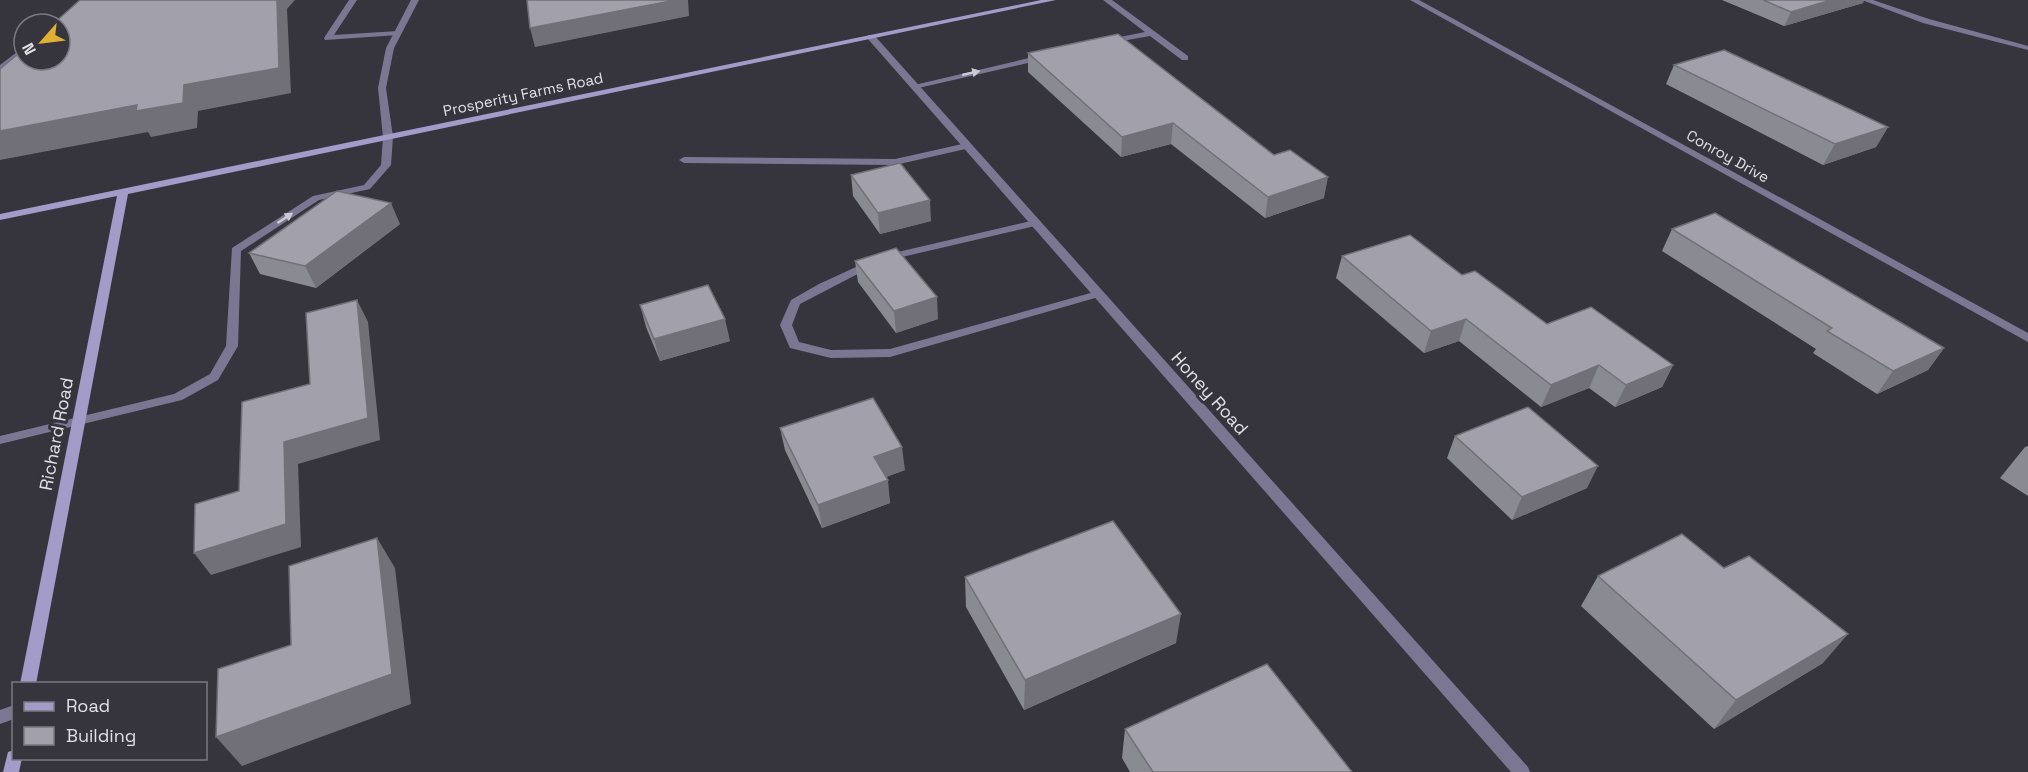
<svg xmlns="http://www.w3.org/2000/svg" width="2028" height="772" font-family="'Space Grotesk',sans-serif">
	<rect width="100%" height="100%" fill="#36343d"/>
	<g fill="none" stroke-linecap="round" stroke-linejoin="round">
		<g fill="#7b7793" fill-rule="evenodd">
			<path d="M 349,0 L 357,0 L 334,35 L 398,31 L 402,33 L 398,35 L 325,40 L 324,38 Z"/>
			<path d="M 1103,0 L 1112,0 L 1188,56 L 1188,60 L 1182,60 L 1150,36 L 1105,44 L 1105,40 L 1145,32 Z"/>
			<path d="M 21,49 L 24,49 L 24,55 L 0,71 L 0,65 Z"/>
			<path d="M 1042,55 L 1046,57 L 1045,59 L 914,89 L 910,86 Z"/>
			<path d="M 388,134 L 393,137 L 391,165 L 370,189 L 319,200 L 241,251 L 238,346 L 218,380 L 182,400 L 0,444 L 0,436 L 174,394 L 210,374 L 226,346 L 232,248 L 313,196 L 364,185 L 381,165 L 383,137 Z"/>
			<path d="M 967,143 L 972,146 L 970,148 L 895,165 L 684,163 L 679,160 L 684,157 L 895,159 Z"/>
			<path d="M 1035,220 L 1039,221 L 1039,225 L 885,261 L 880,258 L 885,255 Z"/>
			<path d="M 869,261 L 874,264 L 873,266 L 800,304 L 792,325 L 799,342 L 831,350 L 890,349 L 1094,292 L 1098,291 L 1103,294 L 1102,296 L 890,357 L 831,358 L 790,348 L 780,325 L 791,300 L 819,284 Z"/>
		</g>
		<g fill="#7b7793" fill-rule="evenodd">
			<path d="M 411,0 L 419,0 L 394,48 L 386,88 L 393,137 L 388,140 L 383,137 L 378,88 L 386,48 Z"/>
			<path d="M 1410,0 L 1419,0 L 2028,333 L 2028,342 Z"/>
			<path d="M 1862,0 L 1873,0 L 1929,19 L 2028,46 L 2028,50 L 1923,23 Z"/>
			<path d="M 868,35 L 874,35 L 1528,767 L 1530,772 L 1511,772 L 868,39 Z"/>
			<path d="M 14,705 L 14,719 L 0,724 L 0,710 Z"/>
		</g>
		<g fill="#a39bc8" fill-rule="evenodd">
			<path d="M 1041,0 L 1056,0 L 128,194 L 36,684 L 20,684 L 117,196 L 0,220 L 0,214 Z"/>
			<path d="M 14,750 L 14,758 L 22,758 L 19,772 L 3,772 L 8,752 Z"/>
		</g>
	</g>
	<g fill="#8a8a93">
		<path d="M 1722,0 L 1864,0 L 1863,3 L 1784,26 Z"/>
		<path d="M 1118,34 L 1324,198 L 1265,218 L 1171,144 L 1121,157 L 1028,72 L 1028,53 Z"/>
		<path d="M 1674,65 L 1888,127 L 1876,147 L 1823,165 L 1666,84 Z"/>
		<path d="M 851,175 L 931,221 L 880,234 L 853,196 Z"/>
		<path d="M 400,224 L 316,288 L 260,274 L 249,253 Z"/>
		<path d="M 1672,229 L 1944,348 L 1928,370 L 1877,394 L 1813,353 L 1816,349 L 1662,251 Z"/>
		<path d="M 1342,256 L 1462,275 L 1547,324 L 1673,365 L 1662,387 L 1615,407 L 1589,388 L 1541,407 L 1459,341 L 1424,353 L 1336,278 Z"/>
		<path d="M 855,261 L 938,319 L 896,333 L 858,282 Z"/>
		<path d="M 640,305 L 730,341 L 660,361 L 646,327 Z"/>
		<path d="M 780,428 L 905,470 L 886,477 L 890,503 L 822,528 L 785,450 Z"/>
		<path d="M 1455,436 L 1587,488 L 1512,520 L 1447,458 Z"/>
		<path d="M 2028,446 L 2028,496 L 2000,478 L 2025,447 Z"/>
		<path d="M 1598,576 L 1823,663 L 1714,729 L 1581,606 Z"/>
		<path d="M 965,577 L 1176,643 L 1024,710 L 966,607 Z"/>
		<path d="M 1125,729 L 1352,772 L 1130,772 L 1122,758 Z"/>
	</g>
	<g fill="#717078">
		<path d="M 277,0 L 295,0 L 287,9 L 291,93 L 198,111 L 197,128 L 151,137 L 148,132 L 0,160 L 0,131 L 184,85 Z"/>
		<path d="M 676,0 L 688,0 L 689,16 L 535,47 L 530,28 Z"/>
		<path d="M 1831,0 L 1864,0 L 1863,3 L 1784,26 L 1791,12 Z"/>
		<path d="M 1173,123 L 1171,144 L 1121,157 L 1122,137 Z"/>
		<path d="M 1888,127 L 1876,147 L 1823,165 L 1835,144 Z"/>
		<path d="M 1328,177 L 1324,198 L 1265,218 L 1268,197 Z"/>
		<path d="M 930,200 L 931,221 L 880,234 L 878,213 Z"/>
		<path d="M 391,203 L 400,224 L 316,288 L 305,266 Z"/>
		<path d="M 937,297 L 938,319 L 896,333 L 894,311 Z"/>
		<path d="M 357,300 L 368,322 L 380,440 L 298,464 L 301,547 L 211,575 L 194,553 L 284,442 Z"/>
		<path d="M 725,319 L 730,341 L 660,361 L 654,339 Z"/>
		<path d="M 1466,319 L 1459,341 L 1424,353 L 1431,331 Z"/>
		<path d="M 1944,348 L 1928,370 L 1877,394 L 1893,371 Z"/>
		<path d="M 1599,365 L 1589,388 L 1541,407 L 1551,385 Z"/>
		<path d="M 1673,365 L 1662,387 L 1615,407 L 1626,385 Z"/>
		<path d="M 902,447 L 905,470 L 877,480 L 874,457 Z"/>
		<path d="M 1598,466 L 1587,488 L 1512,520 L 1522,497 Z"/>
		<path d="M 888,480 L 890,503 L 822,528 L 818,505 Z"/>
		<path d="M 377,538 L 395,568 L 411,704 L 242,766 L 216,737 Z"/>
		<path d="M 1181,614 L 1176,643 L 1024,710 L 1025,680 Z"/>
		<path d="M 1848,634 L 1823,663 L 1714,729 L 1736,700 Z"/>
	</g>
	<g fill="#a1a0ab" stroke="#717078" stroke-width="1.5">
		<path d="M 80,0 L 277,0 L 279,68 L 184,85 L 183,103 L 136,111 L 137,105 L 0,131 L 0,69 L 24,49 L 24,60 L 60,60 L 60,24 L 53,24 Z"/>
		<path d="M 527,0 L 676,0 L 530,28 Z"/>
		<path d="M 1763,0 L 1831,0 L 1791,12 Z"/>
		<path d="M 1118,34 L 1274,155 L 1290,150 L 1328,177 L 1268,197 L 1173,123 L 1122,137 L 1028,53 Z"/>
		<path d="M 1724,50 L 1888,127 L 1835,144 L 1674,65 Z"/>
		<path d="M 900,163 L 930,200 L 878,213 L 851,175 Z"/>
		<path d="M 337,191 L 391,203 L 305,266 L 249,253 Z"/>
		<path d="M 1715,213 L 1944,348 L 1893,371 L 1827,331 L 1832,328 L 1672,229 Z"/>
		<path d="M 1410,235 L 1462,275 L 1475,271 L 1547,324 L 1591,307 L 1673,365 L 1626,385 L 1599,365 L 1551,385 L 1466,319 L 1431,331 L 1342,256 Z"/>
		<path d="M 896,248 L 937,297 L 894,311 L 855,261 Z"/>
		<path d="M 708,285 L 725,319 L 654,339 L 640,305 Z"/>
		<path d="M 357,300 L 368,418 L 284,442 L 286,524 L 194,553 L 195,504 L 239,491 L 242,402 L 310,384 L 306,313 Z"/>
		<path d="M 873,398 L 902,447 L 874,457 L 888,480 L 818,505 L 780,428 Z"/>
		<path d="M 1528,407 L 1598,466 L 1522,497 L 1455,436 Z"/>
		<path d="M 1113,521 L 1181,614 L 1025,680 L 965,577 Z"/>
		<path d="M 1682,534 L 1724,568 L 1749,556 L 1848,634 L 1736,700 L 1598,576 Z"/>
		<path d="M 377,538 L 392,674 L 216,737 L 218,669 L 291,645 L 289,566 Z"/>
		<path d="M 1267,664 L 1352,772 L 1153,772 L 1125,729 Z"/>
	</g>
	<defs><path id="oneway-solid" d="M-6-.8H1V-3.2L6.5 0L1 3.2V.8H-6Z" transform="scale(1.5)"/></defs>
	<g fill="#cccbd5">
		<use href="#oneway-solid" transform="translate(971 73) rotate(-13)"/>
		<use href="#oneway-solid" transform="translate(285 218) rotate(-33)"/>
	</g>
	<g text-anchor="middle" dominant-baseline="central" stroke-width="6" stroke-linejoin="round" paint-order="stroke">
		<g font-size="15" fill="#e0e0e5" stroke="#36343d">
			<text transform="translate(523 94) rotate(-12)">Prosperity Farms Road</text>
			<text transform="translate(1728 156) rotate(29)">Conroy Drive</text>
		</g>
		<g font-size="18" fill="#e0e0e5" stroke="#36343d">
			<text transform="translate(1210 393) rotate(48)">Honey Road</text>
			<text transform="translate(56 434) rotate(-79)">Richard Road</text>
		</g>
	</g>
	<rect x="12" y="682" width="195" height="78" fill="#36343d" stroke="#7a7980" stroke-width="1.5"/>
	<rect x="24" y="702" width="30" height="9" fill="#a39bc8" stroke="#7a7980" stroke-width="1.5"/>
	<text x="66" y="712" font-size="18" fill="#e0e0e5">Road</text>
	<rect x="24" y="727" width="30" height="18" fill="#a1a0ab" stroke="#7a7980" stroke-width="1.5"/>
	<text x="66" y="742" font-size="18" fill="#e0e0e5">Building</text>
	<g transform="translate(42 42) rotate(242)"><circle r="28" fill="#36343d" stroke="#7a7980" stroke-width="1.5"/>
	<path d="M0-4.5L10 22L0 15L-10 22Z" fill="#e1af34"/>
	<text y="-9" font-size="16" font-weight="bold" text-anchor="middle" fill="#e0e0e5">N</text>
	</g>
</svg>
